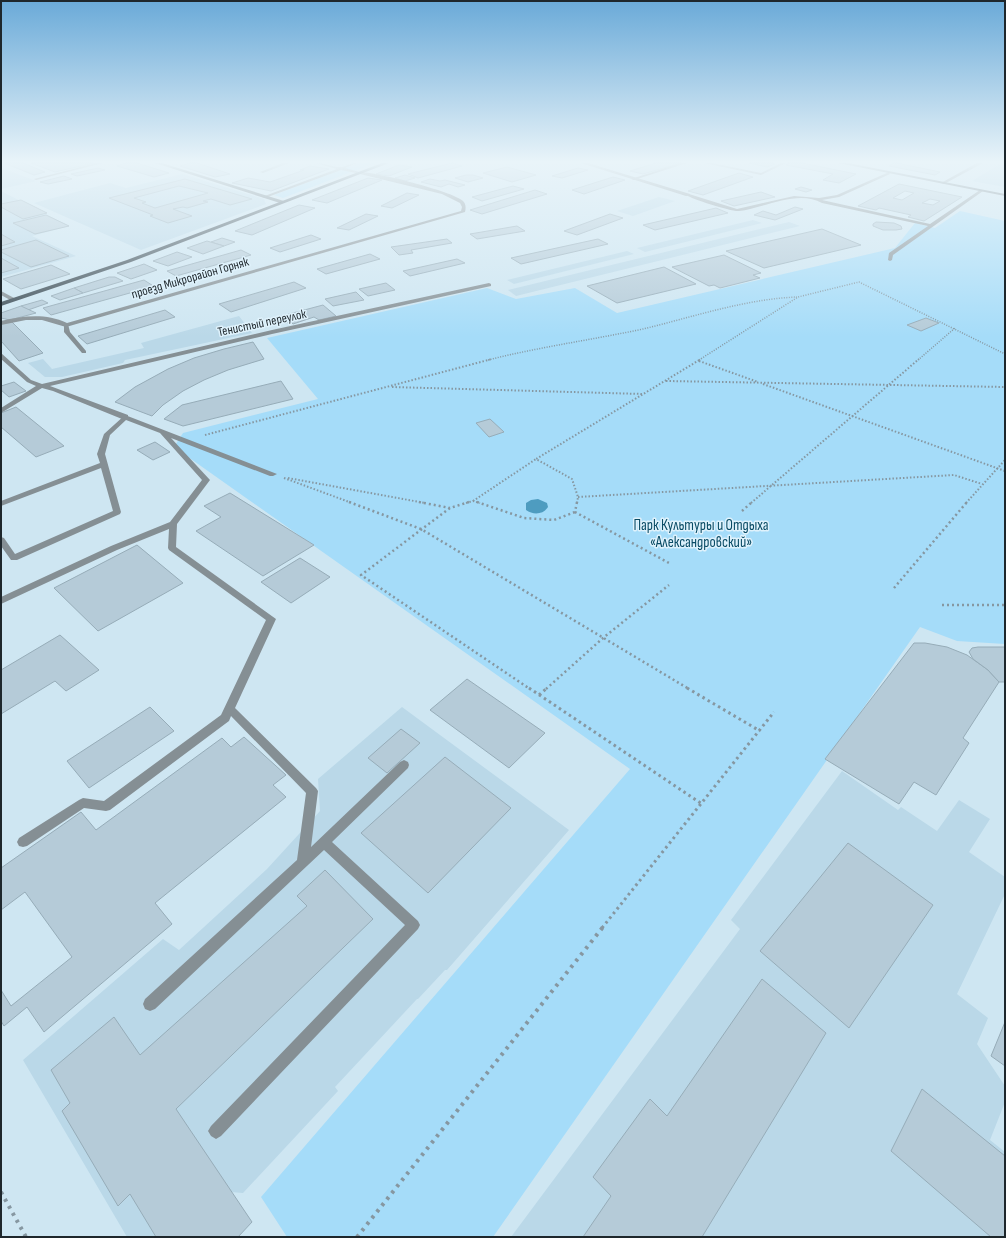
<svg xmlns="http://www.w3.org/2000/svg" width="1006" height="1238" font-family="'Sofia Sans Condensed',sans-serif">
	<rect width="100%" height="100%" fill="#cee6f2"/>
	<g fill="#bad8e8">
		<path d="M 1002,163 L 1005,163 L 1005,187 L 972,181 Z"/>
		<path d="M 1,169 L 2,168 L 36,181 L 1,189 Z"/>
		<path d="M 182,174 L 264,199 L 266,204 L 141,250 L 34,203 L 110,183 L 126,188 Z"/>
		<path d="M 1,191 L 69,226 L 32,236 L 76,256 L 1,277 Z"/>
		<path d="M 659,197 L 675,201 L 633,216 L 617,211 Z"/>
		<path d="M 753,220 L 762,223 L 645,252 L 637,248 Z"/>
		<path d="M 789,222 L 800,226 L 516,296 L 508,290 Z"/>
		<path d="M 627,251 L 634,254 L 514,284 L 507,280 Z"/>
		<path d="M 239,316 L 252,333 L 125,360 L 123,363 L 62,377 L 45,377 L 28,363 L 43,359 L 52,369 L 144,348 L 141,343 Z"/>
		<path d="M 402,707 L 569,830 L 447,970 L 445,970 L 418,999 L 417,999 L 335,1087 L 338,1091 L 243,1193 L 231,1192 L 187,1237 L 127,1237 L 23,1060 L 163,939 L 179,950 L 267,869 L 320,811 L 318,779 Z"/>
		<path d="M 842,771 L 898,810 L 901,807 L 937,831 L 959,800 L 990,819 L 969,852 L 1005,877 L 1005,894 L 957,994 L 988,1018 L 977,1044 L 1005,1086 L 1005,1102 L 990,1140 L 1005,1152 L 1005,1237 L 511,1237 L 740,929 L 731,920 Z"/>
	</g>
	<g fill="#a5dcf9">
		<path d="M 359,163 L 375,163 L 283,198 L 274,195 Z"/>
		<path d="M 960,211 L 1005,221 L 1005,644 L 957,641 L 920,627 L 493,1237 L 287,1237 L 261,1197 L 630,769 L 174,447 L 183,433 L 318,399 L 267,338 L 487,288 L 516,299 L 575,288 L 617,313 L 895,248 L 915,223 L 935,228 Z"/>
	</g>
	<path fill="#4e9cc0" d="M 538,499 L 547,503 L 548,507 C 543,515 533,515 526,510 L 526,503 L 531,500 Z"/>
	<g fill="#b5cbd8" stroke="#96acb8" fill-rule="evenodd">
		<path d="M 4,163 L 23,163 L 45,172 L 34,175 Z"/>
		<path d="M 31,163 L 94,163 L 55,172 Z"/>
		<path d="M 126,163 L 137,163 L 169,173 L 154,177 L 117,166 Z"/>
		<path d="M 191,163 L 197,163 L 230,174 L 215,177 L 180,166 Z"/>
		<path d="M 452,163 L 462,166 L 418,178 L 408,174 Z"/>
		<path d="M 656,163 L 681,163 L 643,174 L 630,171 Z"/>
		<path d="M 749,163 L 772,163 L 775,164 L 767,167 Z"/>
		<path d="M 789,163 L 802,163 L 856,174 L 839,183 L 823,180 L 833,174 L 786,165 Z"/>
		<path d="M 894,163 L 897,163 L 940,172 L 935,175 L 889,166 Z"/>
		<path d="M 399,165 L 412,167 L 389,176 L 376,174 Z"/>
		<path d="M 310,166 L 329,169 L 271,191 L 232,183 L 248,178 L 270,182 L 304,170 L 300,170 Z"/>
		<path d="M 507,167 L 536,175 L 512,182 L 483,173 Z"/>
		<path d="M 98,168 L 105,170 L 77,176 L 71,174 Z"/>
		<path d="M 578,168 L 588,170 L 562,178 L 552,176 Z"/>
		<path d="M 739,173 L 753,177 L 703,195 L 688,191 Z"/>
		<path d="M 405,175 L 415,178 L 405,181 L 395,178 Z"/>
		<path d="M 466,175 L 473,175 L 483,178 L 468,182 L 455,178 Z"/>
		<path d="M 64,176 L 72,179 L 48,184 L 40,182 Z"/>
		<path d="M 613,177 L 625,180 L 584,194 L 572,190 Z"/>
		<path d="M 368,178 L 382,180 L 327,203 L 312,200 Z"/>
		<path d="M 185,179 L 252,199 L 230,205 L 211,199 L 203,201 L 208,202 L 187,208 L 183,207 L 173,209 L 192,216 L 168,223 L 150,216 L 153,215 L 109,198 ZM 179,186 L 208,193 L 155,208 L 142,203 L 146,202 L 134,198 Z"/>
		<path d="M 430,179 L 440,181 L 445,180 L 465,185 L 458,187 L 449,184 L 441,187 L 421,182 Z"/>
		<path d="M 899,184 L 962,197 L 924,221 L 908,217 L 911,215 L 879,208 L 876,210 L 858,206 ZM 905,191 L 914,193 L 902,200 L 893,198 ZM 930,199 L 940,201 L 933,205 L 922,203 Z"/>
		<path d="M 513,186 L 524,189 L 482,201 L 472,197 Z"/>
		<path d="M 801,187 L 812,190 L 806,192 L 795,189 Z"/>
		<path d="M 535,190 L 547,194 L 482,214 L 470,210 Z"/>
		<path d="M 761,192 L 775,197 L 734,206 L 721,201 Z"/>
		<path d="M 407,193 L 419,195 L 392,208 L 381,206 Z"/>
		<path d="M 21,200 L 47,213 L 23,219 L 1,207 L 1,204 Z"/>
		<path d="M 299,205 L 315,208 L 252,235 L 235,231 Z"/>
		<path d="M 795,207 L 803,209 L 775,220 L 754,215 L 763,211 L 776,215 Z"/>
		<path d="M 716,208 L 728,213 L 655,230 L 643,225 Z"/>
		<path d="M 366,214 L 378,216 L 349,230 L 337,228 Z"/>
		<path d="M 610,214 L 623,218 L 577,235 L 564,231 Z"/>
		<path d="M 46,215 L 69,226 L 35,234 L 13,223 Z"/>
		<path d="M 876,222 L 894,223 L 901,226 L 902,229 L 896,230 L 883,230 L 873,226 L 873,224 Z"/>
		<path d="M 517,226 L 525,231 L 477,239 L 470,234 Z"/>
		<path d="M 822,229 L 861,245 L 764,268 L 726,251 Z"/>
		<path d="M 1,234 L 15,242 L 1,246 Z"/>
		<path d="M 311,235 L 321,239 L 280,252 L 270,248 Z"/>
		<path d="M 222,238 L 235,242 L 224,246 L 211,242 Z"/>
		<path d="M 447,239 L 452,243 L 411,250 L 413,253 L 399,255 L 391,247 Z"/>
		<path d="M 598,239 L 608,244 L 521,264 L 511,258 Z"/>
		<path d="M 36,240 L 69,256 L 31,267 L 1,252 L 1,250 Z"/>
		<path d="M 207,241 L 224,246 L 203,254 L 187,248 Z"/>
		<path d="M 241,250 L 251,255 L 176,276 L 167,271 Z"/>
		<path d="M 177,252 L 192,257 L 168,266 L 153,261 Z"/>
		<path d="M 370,254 L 380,259 L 326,274 L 317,269 Z"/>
		<path d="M 724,255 L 761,273 L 753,275 L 760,278 L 720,288 L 714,285 L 709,286 L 672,267 Z"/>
		<path d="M 1,258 L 19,268 L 1,273 Z"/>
		<path d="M 457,259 L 465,263 L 410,276 L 403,271 Z"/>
		<path d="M 144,264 L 157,270 L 131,279 L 117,273 Z"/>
		<path d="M 51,265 L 70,274 L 21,289 L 3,279 Z"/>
		<path d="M 664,267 L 696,284 L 617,303 L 587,286 Z"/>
		<path d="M 109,277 L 115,277 L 123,281 L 83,293 L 74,288 Z"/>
		<path d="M 144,280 L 158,289 L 141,294 L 137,291 L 51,315 L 43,308 Z"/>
		<path d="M 294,282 L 306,288 L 231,312 L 219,304 Z"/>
		<path d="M 386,283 L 395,290 L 368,296 L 359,289 Z"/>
		<path d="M 74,288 L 83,293 L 60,300 L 51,296 Z"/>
		<path d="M 356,292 L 364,300 L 333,306 L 325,299 Z"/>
		<path d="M 42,300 L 48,303 L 28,310 L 21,306 Z"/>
		<path d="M 323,305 L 336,316 L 319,320 L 314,317 L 293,324 L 291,322 L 285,323 L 278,317 Z"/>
		<path d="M 21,306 L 36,313 L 10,320 L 1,318 L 1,313 Z"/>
		<path d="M 165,310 L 175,317 L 87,344 L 78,336 Z"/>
		<path d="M 926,318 L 939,323 L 921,331 L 907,325 Z"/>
		<path d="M 11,321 L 43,353 L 19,361 L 1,341 L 1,324 Z"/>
		<path d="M 253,342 L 264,359 L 228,370 L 204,380 L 183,391 L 163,405 L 152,416 L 115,402 L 135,387 L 168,369 L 194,358 L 224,349 Z"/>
		<path d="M 281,381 L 293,399 L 183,426 L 164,419 L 182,405 Z"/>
		<path d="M 14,382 L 26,391 L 9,397 L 1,390 L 1,386 Z"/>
		<path d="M 16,407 L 64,446 L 36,457 L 1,427 L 1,413 Z"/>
		<path d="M 490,419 L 504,432 L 489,437 L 476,423 Z"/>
		<path d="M 155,442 L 170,452 L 153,460 L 137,450 Z"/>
		<path d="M 230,493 L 314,545 L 263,576 L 196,531 L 221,517 L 204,506 Z"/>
		<path d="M 137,545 L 183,583 L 98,631 L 54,588 Z"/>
		<path d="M 300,558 L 330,577 L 291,603 L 261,582 Z"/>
		<path d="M 60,635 L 99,670 L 66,691 L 55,681 L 1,714 L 1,670 Z"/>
		<path d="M 914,643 L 925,643 L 947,647 L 967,655 L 988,670 L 999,682 L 963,738 L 969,743 L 936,795 L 914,782 L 899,804 L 825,759 Z"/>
		<path d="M 978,647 L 1005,647 L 1005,682 L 999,682 L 988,670 L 973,659 L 969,652 L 972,648 Z"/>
		<path d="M 467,679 L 545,733 L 509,768 L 430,710 Z"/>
		<path d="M 150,707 L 174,731 L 89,788 L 67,761 Z"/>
		<path d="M 401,729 L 420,743 L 387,773 L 368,758 Z"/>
		<path d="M 244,737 L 286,775 L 273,785 L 286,797 L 155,903 L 172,924 L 44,1032 L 27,1007 L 4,1026 L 1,1021 L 1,990 L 11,1006 L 72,957 L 25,892 L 1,910 L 1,868 L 81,812 L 96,830 L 222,738 L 231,747 Z"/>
		<path d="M 445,757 L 511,808 L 428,893 L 361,833 Z"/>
		<path d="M 848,843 L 933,905 L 849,1028 L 760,951 Z"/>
		<path d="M 325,870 L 373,919 L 176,1109 L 252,1222 L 238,1237 L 156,1237 L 130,1194 L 118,1206 L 62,1111 L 70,1103 L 51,1070 L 114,1017 L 140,1055 L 307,906 L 297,896 Z"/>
		<path d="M 762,979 L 826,1033 L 702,1237 L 583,1237 L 611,1196 L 593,1177 L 650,1099 L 667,1116 Z"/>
		<path d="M 1005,1022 L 1005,1066 L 991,1056 Z"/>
		<path d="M 922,1089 L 1005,1156 L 1005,1237 L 991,1237 L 891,1151 Z"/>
	</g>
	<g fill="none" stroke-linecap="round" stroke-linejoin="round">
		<g stroke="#8697a1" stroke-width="1.5" stroke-dasharray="1 1.5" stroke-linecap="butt">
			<path d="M 488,360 C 539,347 591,340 643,329 C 693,317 745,299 797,297"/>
			<path d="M 699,360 L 798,297 L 859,282 L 1005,354"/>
			<path d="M 918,360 L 955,328"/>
		</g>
		<g stroke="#8697a1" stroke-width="2" stroke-dasharray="1.5 2" stroke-linecap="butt">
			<path d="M 699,361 L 758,382"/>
			<path d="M 666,381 L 1005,387"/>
			<path d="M 763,384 L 1005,471"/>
			<path d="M 392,387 L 643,394"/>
			<path d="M 205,435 L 492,359"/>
			<path d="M 284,478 L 352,503"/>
			<path d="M 288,478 L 425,503"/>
			<path d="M 578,497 L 954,475 L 982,484"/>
			<path d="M 473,501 L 536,459"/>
			<path d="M 466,503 L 473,501 L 480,503"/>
			<path d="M 577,503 L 578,497 L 572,479 L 536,459 L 701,359"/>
			<path d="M 751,503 L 919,359"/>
			<path d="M 966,503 L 1005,460"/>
		</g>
		<g stroke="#8697a1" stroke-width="2.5" stroke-dasharray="2 3" stroke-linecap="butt">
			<path d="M 349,502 L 421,529 L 689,689"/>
			<path d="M 419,502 L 450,508"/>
			<path d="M 469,502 L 450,508 L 361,575 L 530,689"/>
			<path d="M 477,502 L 524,518 L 554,520 L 575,512"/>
			<path d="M 577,502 L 575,512 L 669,563"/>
			<path d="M 742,511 L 752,502"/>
			<path d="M 894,588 L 967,502"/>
			<path d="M 942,605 L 1005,605"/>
			<path d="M 546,689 L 603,638 L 669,585"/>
		</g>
		<g stroke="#8697a1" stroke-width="3" stroke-dasharray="2.5 3.5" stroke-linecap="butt">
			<path d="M 529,688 L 702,804"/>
			<path d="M 687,688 L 760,731"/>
			<path d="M 539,695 L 547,688"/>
			<path d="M 602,928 L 774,712"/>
		</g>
		<g stroke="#8697a1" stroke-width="4" stroke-dasharray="3 5" stroke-linecap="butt">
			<path d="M 1,1192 L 26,1237"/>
			<path d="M 357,1237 L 603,927"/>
		</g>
		<g fill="#858f94" fill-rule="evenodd">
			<path d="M 96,163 L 103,163 L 36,180 L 34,179 Z"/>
			<path d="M 283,163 L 289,163 L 263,173 L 260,172 Z"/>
			<path d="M 316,163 C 324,163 334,168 342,167 C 347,166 351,163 357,163 L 345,168 L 363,173 L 361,174 L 341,170 L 265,198 L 262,197 L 337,169 Z"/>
			<path d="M 681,163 L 687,163 L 634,180 L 631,179 Z"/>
			<path d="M 704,163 L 712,163 L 761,173 L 781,163 L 786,163 L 761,175 Z"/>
			<path d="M 889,172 L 890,174 L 839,197 L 822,200 L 930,224 L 980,190 L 983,191 L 893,255 L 892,260 L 890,261 L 888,260 L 889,253 L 928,226 L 822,203 C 798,189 764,208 739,211 C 732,212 692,199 686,195 L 689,194 L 737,209 L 794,196 L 819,198 L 837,195 Z"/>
			<path d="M 1,291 L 16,299 L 17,300 L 12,301 L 1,295 Z"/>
			<path d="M 64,324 L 68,324 L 70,332 L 86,351 L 86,353 L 82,353 L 64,332 Z"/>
			<path d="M 125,415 L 277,474 L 273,476 L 270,476 L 171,438 L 210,480 L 177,524 L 176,547 L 276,619 L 235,708 L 316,788 L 318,791 L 311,847 L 400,762 L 404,760 L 408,762 L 409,765 L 408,768 L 332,842 L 418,921 L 420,925 L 418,929 L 221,1136 L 216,1139 L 211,1136 L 208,1131 L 211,1126 L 405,925 L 324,850 L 155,1009 L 150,1011 L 145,1009 L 143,1004 L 145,999 L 297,860 L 306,793 L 231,716 L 229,721 L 110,810 L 106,811 L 84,808 L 27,846 L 23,847 L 19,846 L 17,842 L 19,838 L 79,800 L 83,798 L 104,801 L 221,715 L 266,620 L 169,550 L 168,548 L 169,529 L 117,550 L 1,604 L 1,597 L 111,546 L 170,522 L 202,480 L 160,433 L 126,420 L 110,435 L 105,454 L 121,512 L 120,514 L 17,560 L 11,560 L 1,546 L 1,537 L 4,538 L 15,554 L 113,511 L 101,468 L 1,506 L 1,501 L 100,463 L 97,454 L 104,434 Z"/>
		</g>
		<g fill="#858f94" fill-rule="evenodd">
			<path d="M 588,163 L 690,194 L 690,195 L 686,196 L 581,163 Z"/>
			<path d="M 977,163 L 983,163 L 944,184 L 941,183 Z"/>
			<path d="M 360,172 C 375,172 452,191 463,201 C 466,204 466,208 465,212 L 66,327 L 42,320 L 26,320 L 1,325 L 1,321 C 24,316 45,313 67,323 L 461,211 L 462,207 L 460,203 L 442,194 L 360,174 Z"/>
			<path d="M 489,283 L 491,284 L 491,286 L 272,334 L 50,386 L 128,415 L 128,419 L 122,419 L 53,391 L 42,388 L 1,413 L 1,408 L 36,386 L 27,382 L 1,359 L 1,353 L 31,380 L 42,384 L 272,330 Z"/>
		</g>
		<g fill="#5a686f" fill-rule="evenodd">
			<path d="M 162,163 L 284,201 L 284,202 L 280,203 L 155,163 Z"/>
			<path d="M 848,163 L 1005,194 L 1005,196 L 838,163 Z"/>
		</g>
		<path fill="#3c4c55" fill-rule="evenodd" d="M 382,163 L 389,163 L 131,262 L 1,306 L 1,302 L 127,260 Z"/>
	</g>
	<linearGradient id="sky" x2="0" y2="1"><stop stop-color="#6aaad8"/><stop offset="0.48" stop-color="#e9f4f9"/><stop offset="1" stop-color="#e9f4f9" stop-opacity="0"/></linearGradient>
	<rect width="1006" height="337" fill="url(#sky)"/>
	<g text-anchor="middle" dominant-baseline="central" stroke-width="3" stroke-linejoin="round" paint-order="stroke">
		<g font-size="13" fill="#1e272c" stroke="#dff2fc">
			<text transform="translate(190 278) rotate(-16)">проезд Микрорайон Горняк</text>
			<text transform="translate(262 323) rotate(-12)">Тенистый переулок</text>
		</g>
		<g font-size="15" fill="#094b65" stroke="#dff2fc">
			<text x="701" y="525">Парк Культуры и Отдыха<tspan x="701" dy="17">«Александровский»</tspan></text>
		</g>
	</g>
	<rect width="1006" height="1238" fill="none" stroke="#1e272c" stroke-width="4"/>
</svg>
